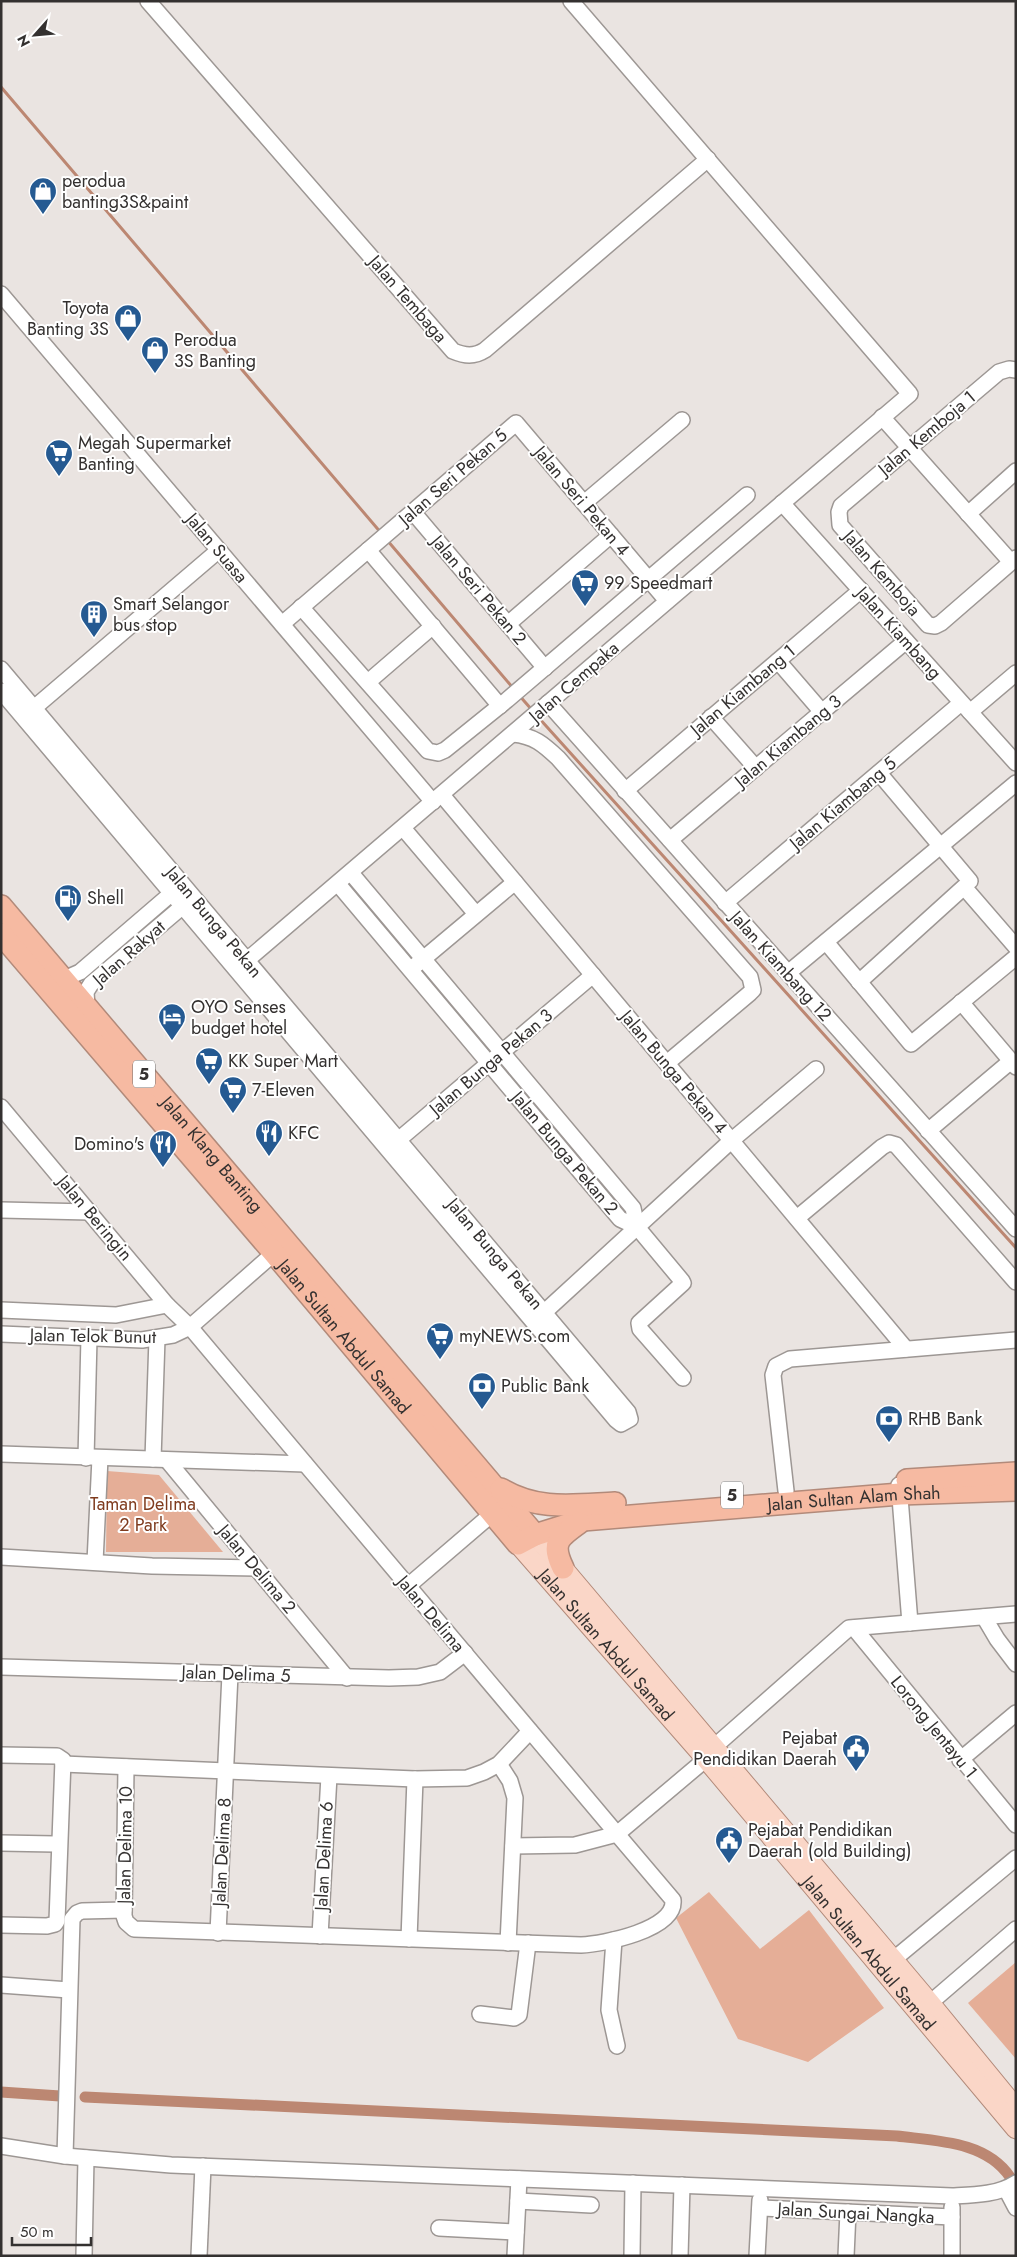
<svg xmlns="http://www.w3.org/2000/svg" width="1017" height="2257" font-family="Jost,sans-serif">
	<rect width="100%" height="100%" fill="#eae4e1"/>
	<g fill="#e5ae97">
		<path d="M 107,1471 L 159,1475 L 223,1552 L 106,1552 Z"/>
		<path d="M 709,1892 L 760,1949 L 809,1910 L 884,2008 L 808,2062 L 738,2039 L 676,1918 Z"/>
		<path d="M 1016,1962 L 1016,2059 L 968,2003 Z"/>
	</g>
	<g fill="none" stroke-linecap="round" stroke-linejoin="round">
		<g stroke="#bc8772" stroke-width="3">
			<path d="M 1,87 L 382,534"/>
			<path d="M 387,540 L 513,688"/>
			<path d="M 518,694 L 532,710"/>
			<path d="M 538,717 L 1016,1248"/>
		</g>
		<g stroke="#bc8772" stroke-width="11">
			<path d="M 1,2092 L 60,2096"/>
			<path d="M 85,2097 L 897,2136 C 936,2141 986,2141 1010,2177"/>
		</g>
		<g stroke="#9d9794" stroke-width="18">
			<g id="minor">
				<path d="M 148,1 L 453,351 C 465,356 474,357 485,350 L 708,159"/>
				<path d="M 1,294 L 433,802"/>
				<path d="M 1016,370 L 1009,369 L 999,372 L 841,506 L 839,512 L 840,525 L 928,625 L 935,626 L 941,623 L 1016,558"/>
				<path d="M 882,417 L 1011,562"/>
				<path d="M 584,503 L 682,420"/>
				<path d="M 782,503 L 1016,763"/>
				<path d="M 413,512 L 545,668"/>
				<path d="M 968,514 L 1016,471"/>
				<path d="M 368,550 L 500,706"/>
				<path d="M 301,607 L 428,751 L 438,753 L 445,750 L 507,700 L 747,495"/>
				<path d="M 282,624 L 516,423 L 667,601"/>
				<path d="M 508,624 L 611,535"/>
				<path d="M 778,661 L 822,712"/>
				<path d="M 1,669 L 628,1412 L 630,1419 L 621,1424 L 616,1420 L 1,691"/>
				<path d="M 368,682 L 433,626"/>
				<path d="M 548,703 L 1016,1229"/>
				<path d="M 34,708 L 219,550"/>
				<path d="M 970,712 L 1016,673"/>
				<path d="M 711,717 L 756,768"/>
				<path d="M 513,734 C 534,736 543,744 558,758 L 750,977 L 753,990 L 750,993 L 667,1063"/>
				<path d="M 879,773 L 970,881"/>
				<path d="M 625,791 L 861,590"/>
				<path d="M 442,795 L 906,1349"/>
				<path d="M 403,828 L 476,914"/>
				<path d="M 670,840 L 906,641"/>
				<path d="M 351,873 L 633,1208 L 637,1227"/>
				<path d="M 338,884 L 620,1219 L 637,1227 L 682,1281 L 683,1283 L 639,1323 L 640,1329 L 683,1378"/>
				<path d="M 725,903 L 961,703"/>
				<path d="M 826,942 L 911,1044 L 1016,957"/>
				<path d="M 416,965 L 515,882"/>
				<path d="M 239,967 L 910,394 L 571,1"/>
				<path d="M 788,973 L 1016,783"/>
				<path d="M 64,979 L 80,972 L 172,893"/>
				<path d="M 859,982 L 964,887 L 1016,947"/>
				<path d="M 961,1002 L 1016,1067"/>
				<path d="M 87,1007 L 86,992 L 91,984 L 183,906"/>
				<path d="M 1,1107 L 167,1305 L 190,1327 L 617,1834 L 673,1900 C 676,1930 603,1944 581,1945 L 134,1929 L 126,1922 L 124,1916 L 126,1767"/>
				<path d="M 928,1131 L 1011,1061"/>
				<path d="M 390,1147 L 593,975"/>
				<path d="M 1,1210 L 90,1212"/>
				<path d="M 797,1218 L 882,1147 L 889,1143 L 896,1145 L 1016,1282"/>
				<path d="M 1,1310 L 116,1315 L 167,1305"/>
				<path d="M 538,1318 L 732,1140 L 816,1069"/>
				<path d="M 1,1334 L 142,1340 L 173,1335 L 190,1327 L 280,1248"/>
				<path d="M 1,1454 L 305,1464"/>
				<path d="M 86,1458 L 89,1338"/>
				<path d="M 153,1459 L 157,1338"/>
				<path d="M 167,1460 L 347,1678"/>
				<path d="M 899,1485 L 910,1623"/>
				<path d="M 786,1491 L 773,1375 L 776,1366 L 790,1359 L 1016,1340"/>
				<path d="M 1,1557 L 152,1566 L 256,1568"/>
				<path d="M 95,1562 L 100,1458"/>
				<path d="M 408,1586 L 492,1514"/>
				<path d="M 984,1617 L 997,1639 L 1016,1664"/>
				<path d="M 854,1628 L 1016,1825"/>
				<path d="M 1,1667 L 389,1678 L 418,1677 L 440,1672 L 465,1653"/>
				<path d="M 714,1747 L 849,1628 L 1016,1614"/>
				<path d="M 1,1755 L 57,1756 L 63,1760 L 57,1921 L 55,1924 L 47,1926 L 1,1925"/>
				<path d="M 960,1760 L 1016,1713"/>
				<path d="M 63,1764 L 415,1779 L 467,1778 L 484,1772 L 499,1764 L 530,1731"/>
				<path d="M 499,1764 L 510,1781 L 515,1798 L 508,1943"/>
				<path d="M 1,1843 L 55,1844"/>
				<path d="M 513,1846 L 575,1845 L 617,1834 L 706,1759"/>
				<path d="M 218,1933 L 230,1674"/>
				<path d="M 320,1936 L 329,1776"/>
				<path d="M 409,1939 L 415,1779"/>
				<path d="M 614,1940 L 609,2010 L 617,2046"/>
				<path d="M 893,1960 L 1016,1858"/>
				<path d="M 1,1985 L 69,1990"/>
				<path d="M 930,2003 L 1016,1929"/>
				<path d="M 480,2014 L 514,2018 L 519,2015 L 528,1943"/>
				<path d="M 1,2146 L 65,2156 L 171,2165 L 952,2196 C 974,2195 997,2195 1016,2183"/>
				<path d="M 65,2156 L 72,1919 L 77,1913 L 82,1911 L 124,1910"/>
				<path d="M 1006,2189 L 1016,2208"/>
				<path d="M 518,2201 L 591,2205"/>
				<path d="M 760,2208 L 952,2217"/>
				<path d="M 439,2228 L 516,2232"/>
				<path d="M 84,2256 L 86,2158"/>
				<path d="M 199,2256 L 203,2166"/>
				<path d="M 515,2256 L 519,2179"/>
				<path d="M 632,2256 L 633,2183"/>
				<path d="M 680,2256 L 682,2185"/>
				<path d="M 757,2256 L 760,2200"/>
				<path d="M 846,2256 L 848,2212"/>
				<path d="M 952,2256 L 952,2207"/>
			</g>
		</g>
		<g stroke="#b28a7a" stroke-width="21">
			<g id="major">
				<path d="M 535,1535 L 930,2003 L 1016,2108"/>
				<path id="s1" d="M 518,1544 L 706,1759 L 1016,2129"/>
			</g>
		</g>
		<g stroke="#b28a7a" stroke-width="24">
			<g id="highway">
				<path id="s2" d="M 1,906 L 535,1535"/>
				<path id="s3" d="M 1,934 L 274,1253 L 518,1544 L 535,1535 L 583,1520 L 900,1494 L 1016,1490"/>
				<path d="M 907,1480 L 1016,1473"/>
				<path d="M 501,1489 C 538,1511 573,1505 615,1503"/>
				<path d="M 563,1568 C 551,1543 558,1538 579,1523"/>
			</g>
		</g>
		<use href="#minor" stroke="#fff" stroke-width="15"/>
		<use href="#major" stroke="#fad6c7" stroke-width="19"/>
		<use href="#highway" stroke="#f6baa2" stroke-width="21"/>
	</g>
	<defs>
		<g id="shop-pin" transform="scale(1.4375)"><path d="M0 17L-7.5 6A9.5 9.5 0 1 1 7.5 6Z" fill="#255a92" stroke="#fff"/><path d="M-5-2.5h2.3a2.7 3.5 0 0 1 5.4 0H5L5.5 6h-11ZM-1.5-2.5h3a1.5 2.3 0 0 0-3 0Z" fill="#fff"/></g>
		<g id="supermarket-pin" transform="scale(1.4375)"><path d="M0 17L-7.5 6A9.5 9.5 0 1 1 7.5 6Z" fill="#255a92" stroke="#fff"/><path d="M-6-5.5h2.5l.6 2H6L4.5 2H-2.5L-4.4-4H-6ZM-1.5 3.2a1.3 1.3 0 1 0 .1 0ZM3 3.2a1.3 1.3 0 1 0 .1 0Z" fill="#fff"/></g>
		<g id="building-pin" transform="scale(1.4375)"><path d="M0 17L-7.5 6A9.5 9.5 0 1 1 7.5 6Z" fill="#255a92" stroke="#fff"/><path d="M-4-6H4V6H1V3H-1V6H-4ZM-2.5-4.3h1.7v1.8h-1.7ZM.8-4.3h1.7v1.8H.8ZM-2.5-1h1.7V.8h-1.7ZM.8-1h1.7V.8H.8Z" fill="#fff"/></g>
		<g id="fuel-pin" transform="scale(1.4375)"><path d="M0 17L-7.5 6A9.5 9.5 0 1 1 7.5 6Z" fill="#255a92" stroke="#fff"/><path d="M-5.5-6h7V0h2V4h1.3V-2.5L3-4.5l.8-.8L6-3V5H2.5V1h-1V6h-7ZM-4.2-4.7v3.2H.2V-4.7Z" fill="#fff"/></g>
		<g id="hotel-pin" transform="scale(1.4375)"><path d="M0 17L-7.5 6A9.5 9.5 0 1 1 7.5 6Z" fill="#255a92" stroke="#fff"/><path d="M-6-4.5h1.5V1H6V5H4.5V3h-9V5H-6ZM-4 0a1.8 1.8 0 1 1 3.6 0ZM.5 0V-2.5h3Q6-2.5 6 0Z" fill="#fff"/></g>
		<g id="restaurant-pin" transform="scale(1.4375)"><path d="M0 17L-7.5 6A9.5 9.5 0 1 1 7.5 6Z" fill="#255a92" stroke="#fff"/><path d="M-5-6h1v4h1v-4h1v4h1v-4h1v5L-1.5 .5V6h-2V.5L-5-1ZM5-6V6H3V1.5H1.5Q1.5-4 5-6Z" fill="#fff"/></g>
		<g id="bank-pin" transform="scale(1.4375)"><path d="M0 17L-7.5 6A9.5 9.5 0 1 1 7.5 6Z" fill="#255a92" stroke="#fff"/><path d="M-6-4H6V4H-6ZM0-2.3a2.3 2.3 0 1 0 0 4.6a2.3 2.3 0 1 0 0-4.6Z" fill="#fff"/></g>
		<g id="civic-pin" transform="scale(1.4375)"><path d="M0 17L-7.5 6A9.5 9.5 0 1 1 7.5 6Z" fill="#255a92" stroke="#fff"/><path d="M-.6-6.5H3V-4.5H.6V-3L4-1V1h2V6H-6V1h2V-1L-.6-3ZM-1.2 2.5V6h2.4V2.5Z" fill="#fff"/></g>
	</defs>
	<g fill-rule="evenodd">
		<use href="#shop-pin" x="43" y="191"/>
		<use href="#shop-pin" x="128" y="318"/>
		<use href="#shop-pin" x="155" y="350"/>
		<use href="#supermarket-pin" x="59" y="453"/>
		<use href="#supermarket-pin" x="585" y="583"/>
		<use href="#building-pin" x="94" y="614"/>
		<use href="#fuel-pin" x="68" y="898"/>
		<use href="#hotel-pin" x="172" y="1017"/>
		<use href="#supermarket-pin" x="209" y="1061"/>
		<use href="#supermarket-pin" x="233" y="1090"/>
		<use href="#restaurant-pin" x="269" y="1133"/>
		<use href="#restaurant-pin" x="163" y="1144"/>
		<use href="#supermarket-pin" x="440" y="1336"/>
		<use href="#bank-pin" x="482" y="1386"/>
		<use href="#bank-pin" x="889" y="1419"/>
		<use href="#civic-pin" x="856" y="1748"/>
		<use href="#civic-pin" x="729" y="1840"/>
	</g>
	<g text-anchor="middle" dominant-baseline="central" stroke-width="4" stroke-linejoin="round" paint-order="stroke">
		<g fill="#fff" stroke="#716f6e" stroke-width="1">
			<rect x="133" y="1060.5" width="22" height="27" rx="4"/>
			<rect x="721" y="1481.5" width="22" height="27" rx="4"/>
		</g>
		<g font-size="16" font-weight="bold" fill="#343130">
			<text x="144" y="1074">5</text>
			<text x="732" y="1495">5</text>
		</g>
		<g font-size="18" fill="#343130" stroke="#fff" text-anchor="start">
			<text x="62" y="181">perodua<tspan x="62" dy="21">banting3S&amp;paint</tspan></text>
			<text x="109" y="308" text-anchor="end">Toyota<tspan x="109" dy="21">Banting 3S</tspan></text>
			<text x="174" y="340">Perodua<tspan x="174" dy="21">3S Banting</tspan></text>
			<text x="78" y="443">Megah Supermarket<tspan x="78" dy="21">Banting</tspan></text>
			<text x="604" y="583">99 Speedmart</text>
			<text x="113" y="604">Smart Selangor<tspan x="113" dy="21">bus stop</tspan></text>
			<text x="87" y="898">Shell</text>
			<text x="191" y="1007">OYO Senses<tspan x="191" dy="21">budget hotel</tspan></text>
			<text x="228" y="1061">KK Super Mart</text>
			<text x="252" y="1090">7-Eleven</text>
			<text x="288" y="1133">KFC</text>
			<text x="144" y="1144" text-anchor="end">Domino's</text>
			<text x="459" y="1336">myNEWS.com</text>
			<text x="501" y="1386">Public Bank</text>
			<text x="908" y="1419">RHB Bank</text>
			<text x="837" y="1738" text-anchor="end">Pejabat<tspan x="837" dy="21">Pendidikan Daerah</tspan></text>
			<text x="748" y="1830">Pejabat Pendidikan<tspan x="748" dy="21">Daerah (old Building)</tspan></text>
		</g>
		<g font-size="18" fill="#343130" stroke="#fff">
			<text transform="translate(408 299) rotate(49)">Jalan Tembaga</text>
			<text transform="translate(927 433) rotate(-40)">Jalan Kemboja 1</text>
			<text transform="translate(453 477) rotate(-41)">Jalan Seri Pekan 5</text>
			<text transform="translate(582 501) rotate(50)">Jalan Seri Pekan 4</text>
			<text transform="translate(217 548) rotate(50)">Jalan Suasa</text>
			<text transform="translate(882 573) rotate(49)">Jalan Kemboja</text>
			<text transform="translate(479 590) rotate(50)">Jalan Seri Pekan 2</text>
			<text transform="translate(899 633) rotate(48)">Jalan Kiambang</text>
			<text transform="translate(574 682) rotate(-41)">Jalan Cempaka</text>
			<text transform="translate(743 690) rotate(-40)">Jalan Kiambang 1</text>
			<text transform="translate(788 741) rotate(-40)">Jalan Kiambang 3</text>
			<text transform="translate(843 803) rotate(-40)">Jalan Kiambang 5</text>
			<text transform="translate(214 922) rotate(50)">Jalan Bunga Pekan</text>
			<text transform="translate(129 953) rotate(-41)">Jalan Rakyat</text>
			<text transform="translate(781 966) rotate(48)">Jalan Kiambang 12</text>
			<text transform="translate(491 1062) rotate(-40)">Jalan Bunga Pekan 3</text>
			<text transform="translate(674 1072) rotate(50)">Jalan Bunga Pekan 4</text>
			<text transform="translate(565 1153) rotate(50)">Jalan Bunga Pekan 2</text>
			<text stroke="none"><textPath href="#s2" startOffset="326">Jalan Klang Banting</textPath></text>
			<text transform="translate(95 1218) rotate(50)">Jalan Beringin</text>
			<text transform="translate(495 1254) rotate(50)">Jalan Bunga Pekan</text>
			<text transform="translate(93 1336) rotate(1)">Jalan Telok Bunut</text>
			<text stroke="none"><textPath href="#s3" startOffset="529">Jalan Sultan Abdul Samad</textPath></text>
			<text stroke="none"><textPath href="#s3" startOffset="1141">Jalan Sultan Alam Shah</textPath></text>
			<text transform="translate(257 1569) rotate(50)">Jalan Delima 2</text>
			<text transform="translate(431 1614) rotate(50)">Jalan Delima</text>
			<text stroke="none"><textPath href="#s1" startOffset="134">Jalan Sultan Abdul Samad</textPath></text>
			<text transform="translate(236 1674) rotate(2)">Jalan Delima 5</text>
			<text transform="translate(934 1727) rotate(51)">Lorong Jentayu 1</text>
			<text transform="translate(125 1845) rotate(-89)">Jalan Delima 10</text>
			<text transform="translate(222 1852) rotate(-87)">Jalan Delima 8</text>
			<text transform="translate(324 1856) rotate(-87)">Jalan Delima 6</text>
			<text stroke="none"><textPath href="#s1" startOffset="539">Jalan Sultan Abdul Samad</textPath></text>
			<text transform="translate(856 2213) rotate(3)">Jalan Sungai Nangka</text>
		</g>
		<g font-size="18" fill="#7f3b1e" stroke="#fff">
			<text x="143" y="1504">Taman Delima<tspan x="143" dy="21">2 Park</tspan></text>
		</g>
	</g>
	<rect width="1017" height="2257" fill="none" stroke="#343130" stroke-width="5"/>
	<g transform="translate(35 35) rotate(243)" stroke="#ffffff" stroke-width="4" paint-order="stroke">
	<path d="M0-4L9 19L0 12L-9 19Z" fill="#343130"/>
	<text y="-8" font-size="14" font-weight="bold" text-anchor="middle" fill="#343130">N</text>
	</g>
	<path d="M12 2237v8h79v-8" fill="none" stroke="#343130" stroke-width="2.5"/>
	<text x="20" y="2237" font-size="15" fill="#343130" stroke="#ffffff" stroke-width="4" paint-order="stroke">50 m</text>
</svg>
